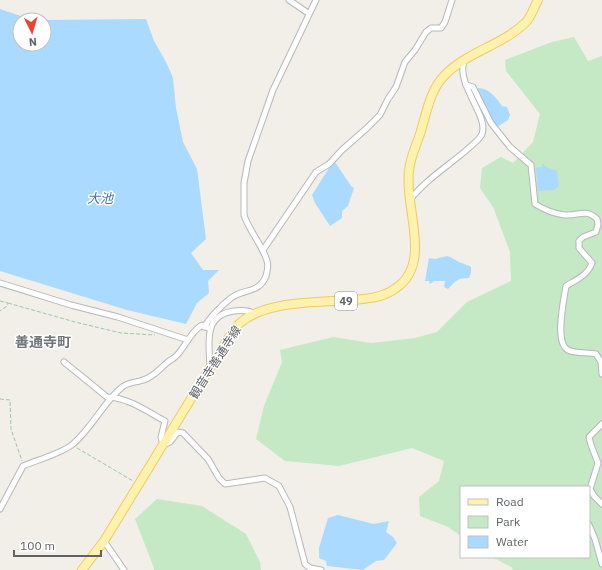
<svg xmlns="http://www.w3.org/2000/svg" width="602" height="570" font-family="'IBM Plex Sans','Noto Sans JP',sans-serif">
	<rect width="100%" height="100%" fill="#f1efe8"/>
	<g fill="#c5e8c5">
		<path d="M 574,37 L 588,61 L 602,56 L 602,570 L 512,570 L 513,568 L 492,557 L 589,557 L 589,487 L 461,487 L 461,536 L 448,527 L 420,516 L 419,497 L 439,481 L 444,461 L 412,448 L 339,466 L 285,461 L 256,439 L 264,406 L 282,362 L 280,350 L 333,337 L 371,343 L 415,338 L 437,332 L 467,302 L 511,281 L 510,252 L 493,207 L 480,188 L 482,168 L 501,157 L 513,163 L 533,142 L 540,114 L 506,71 L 505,60 L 552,42 Z"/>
		<path d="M 157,499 L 202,506 L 246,534 L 260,562 L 261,570 L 154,570 L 154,568 L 135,519 Z"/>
	</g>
	<g fill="#aadaff">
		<path d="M 0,9 L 33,20 L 20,20 L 20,44 L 44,44 L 44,20 L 43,20 L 146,19 L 154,41 L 166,62 L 173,78 L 176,108 L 183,142 L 197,169 L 206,239 L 191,253 L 203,270 L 219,270 L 208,281 L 209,293 L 197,303 L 186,324 L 127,310 L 0,271 Z"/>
		<path d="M 480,88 C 491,90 496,98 502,106 L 507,107 L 510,115 L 508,120 L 497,127 L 492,120 L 476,89 Z"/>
		<path d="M 335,162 L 351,186 L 354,188 L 348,206 L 342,211 L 342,218 L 330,226 L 315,203 L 312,195 L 331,165 Z"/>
		<path d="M 542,163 L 546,167 L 557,171 L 559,186 L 554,190 L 538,191 L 536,168 L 542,167 Z"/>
		<path d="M 447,256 C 452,257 455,260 459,262 C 463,264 467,264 471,267 L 471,273 L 469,278 C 458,278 455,281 448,289 L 444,287 L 445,281 L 434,281 L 430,284 L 429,281 L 425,281 L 429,258 L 435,259 Z"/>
		<path d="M 338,515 L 374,524 L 389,521 L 386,532 L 393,537 L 397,543 L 384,560 L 376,561 L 363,570 L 327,566 L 326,561 L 319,558 L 319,548 L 328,518 Z"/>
	</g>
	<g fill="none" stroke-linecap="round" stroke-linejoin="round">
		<g stroke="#b5b8bc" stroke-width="7">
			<g id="minor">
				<path d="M 289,0 L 308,13"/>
				<path d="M 466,85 L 473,87 L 491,123 L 510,147 L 531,165 L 535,204 C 543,209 555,214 565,215 C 579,216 585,208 597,219 L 598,224 L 596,232 L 583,237 L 579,241 L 579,248 L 592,263 C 588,275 576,280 566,286 C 564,299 554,343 568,350 C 576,354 588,352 596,354 L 601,362 L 602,374"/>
				<path d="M 410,200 C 426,179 450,165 470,147 C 474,143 480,139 482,134 C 489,116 456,85 464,61"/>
				<path d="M 263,250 L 316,172 L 329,164 L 342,150 L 367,128 L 380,115 L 388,99 L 396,87 L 405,62 L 415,50 L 426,32 L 431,28 L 441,28 L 445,22 L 452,0"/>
				<path d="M 0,283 L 71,305 L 118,317 L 188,340"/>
				<path d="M 204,327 C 211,316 221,306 231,298 C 244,288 259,294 266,276 C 267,271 269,267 267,261 C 262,244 249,231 244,215 L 244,183 L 248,161 L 273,90 L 316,0"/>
				<path d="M 64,362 L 107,397 C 127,397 148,412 165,421 L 161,437 L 163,445 L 170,442 L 178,432 L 183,433 L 208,459 L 219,478 L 225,484 L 265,478 L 279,486 L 290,507 L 305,564 L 310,568 L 321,570"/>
				<path d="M 210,366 C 209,343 203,315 234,311 C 242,310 249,310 255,314"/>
				<path d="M 602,424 L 589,437 L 591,445 L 598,463 L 590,489 L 594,496 L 602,504"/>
				<path d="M 0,509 L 23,466 C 37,460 63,453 73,444 C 92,428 103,403 121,388 C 127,382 135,383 143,380 C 154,377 159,369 168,362 C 170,360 173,359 175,357 C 186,347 189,333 202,325 L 210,329"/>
				<path d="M 589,525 L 595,539 L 602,564"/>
				<path d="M 104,541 L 124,570"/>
			</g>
		</g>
		<g stroke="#f2c960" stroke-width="10">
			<path id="primary" d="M 82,570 L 104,541 L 227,340 C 231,335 235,328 240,323 C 267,300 317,303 350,300 C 366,299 383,298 396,288 C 433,263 404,208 409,171 C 410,158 416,146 420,134 C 426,115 430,90 444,76 C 466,52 501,46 525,23 C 531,18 534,7 538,0"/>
		</g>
		<g stroke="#9cc7a9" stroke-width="1" stroke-dasharray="4 2" stroke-linecap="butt">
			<path d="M 0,301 L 8,303 L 7,306 L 0,311"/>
			<path d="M 8,303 L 75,322 L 121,333 L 155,335"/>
			<path d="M 0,399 L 10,400 L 11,429 L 22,461"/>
			<path d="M 77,448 L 133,481"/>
		</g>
		<use href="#minor" stroke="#fff" stroke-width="5"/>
		<use href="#primary" stroke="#fff2af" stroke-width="8"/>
	</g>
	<g text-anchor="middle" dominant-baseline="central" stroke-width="3" stroke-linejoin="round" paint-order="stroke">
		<rect fill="#fff" stroke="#8f9295" stroke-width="1" x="335" y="292" width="22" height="18" rx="3"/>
		<g font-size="11" font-weight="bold" fill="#5f6368">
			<text x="346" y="301">49</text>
		</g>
		<g font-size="12" fill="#5f6368" stroke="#fff">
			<text transform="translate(215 362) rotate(-57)">観音寺善通寺線</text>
		</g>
		<g font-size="13" font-style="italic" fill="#4174aa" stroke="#fff">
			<text x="100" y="198">大池</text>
		</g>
		<g font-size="14" font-weight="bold" fill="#70757a" stroke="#fff">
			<text x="43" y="342">善通寺町</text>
		</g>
	</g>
	<rect x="460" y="486" width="130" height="72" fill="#ffffff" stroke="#bfc1c3"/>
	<rect x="468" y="499" width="20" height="6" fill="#fff2af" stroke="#bfc1c3"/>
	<text x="496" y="506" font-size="12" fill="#5f6368">Road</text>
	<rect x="468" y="516" width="20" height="12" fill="#c5e8c5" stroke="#bfc1c3"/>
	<text x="496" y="526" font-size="12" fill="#5f6368">Park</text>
	<rect x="468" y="536" width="20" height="12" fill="#aadaff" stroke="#bfc1c3"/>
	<text x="496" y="546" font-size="12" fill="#5f6368">Water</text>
	<g transform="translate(32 32) rotate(175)"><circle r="19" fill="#ffffff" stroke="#bfc1c3"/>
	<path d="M0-3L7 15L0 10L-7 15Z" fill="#ea4335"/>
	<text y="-6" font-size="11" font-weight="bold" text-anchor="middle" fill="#5f6368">N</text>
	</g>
	<path d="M14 550v6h87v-6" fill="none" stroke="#5f6368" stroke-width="2"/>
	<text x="20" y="550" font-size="12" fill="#5f6368" stroke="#ffffff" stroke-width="3" paint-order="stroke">100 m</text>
</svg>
